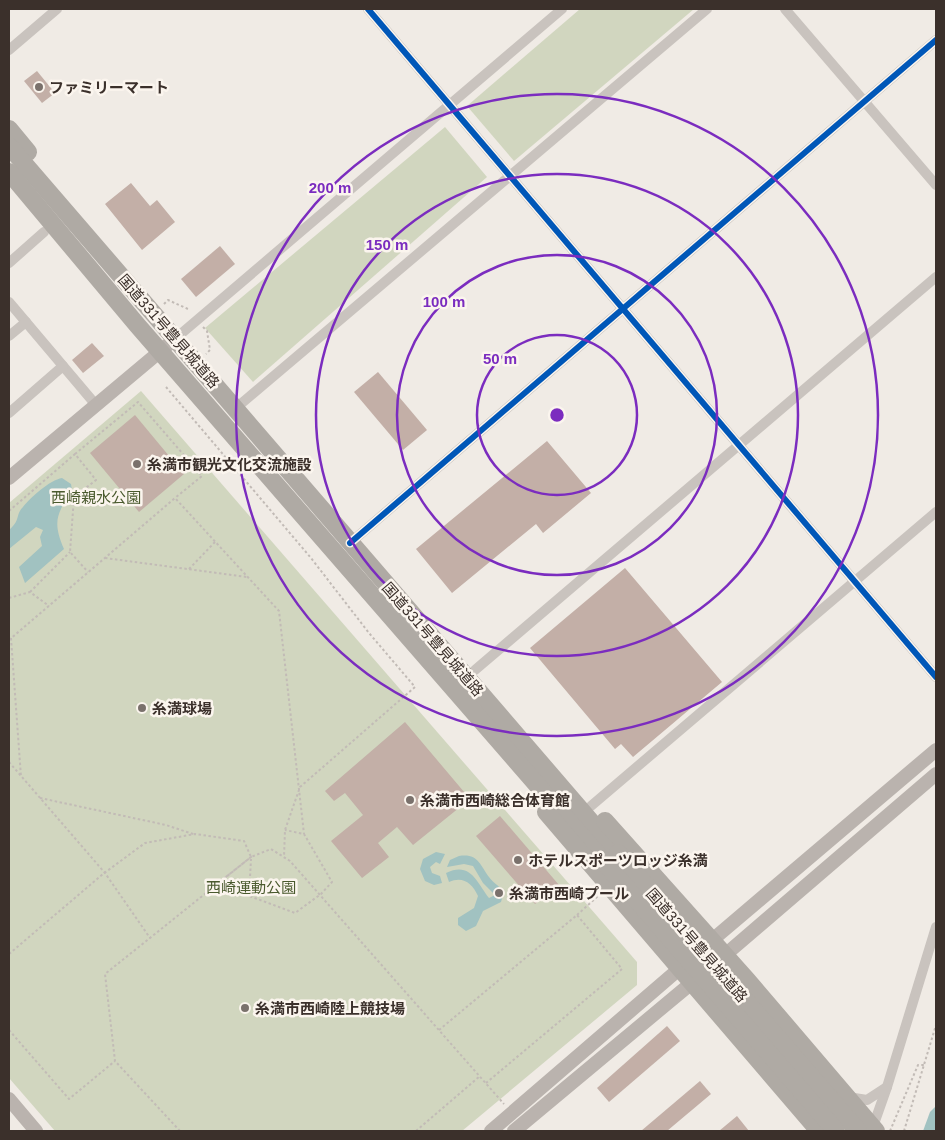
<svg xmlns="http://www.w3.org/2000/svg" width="945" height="1140" font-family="Helvetica,'Noto Sans JP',sans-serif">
	<rect width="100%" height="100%" fill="#f0ebe5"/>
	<g fill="#d1d6bf">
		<path d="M 580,9 L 694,9 L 514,161 L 467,106 Z"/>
		<path d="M 445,127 L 487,177 L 253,382 L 205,328 Z"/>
		<path d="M 141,391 L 637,962 L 637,985 L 462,1131 L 55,1131 L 9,1078 L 9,503 Z"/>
	</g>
	<g fill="#a1c2c1">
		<path d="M 62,478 L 71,484 L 72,490 C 57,514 52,521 64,549 L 25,583 L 19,567 L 42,546 L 40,537 L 43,530 L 36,527 L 9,549 L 9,530 C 21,520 15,515 23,507 C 31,497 50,480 62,478 Z"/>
		<path d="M 436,852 L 445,854 L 440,864 L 436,862 L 430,867 L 432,873 L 440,876 L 442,883 L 434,885 L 425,881 L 420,869 L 423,859 Z"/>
		<path d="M 459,856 C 478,853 480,865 489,877 C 496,887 507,887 501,902 L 483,911 L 476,926 L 466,931 L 458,925 L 458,918 L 474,908 L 478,896 C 472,883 463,876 449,882 L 446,873 C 471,861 477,883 489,898 L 495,895 L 483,883 L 473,866 L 464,864 L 447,867 L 450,860 Z"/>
		<path d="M 936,1106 L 936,1131 L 923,1131 L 930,1112 Z"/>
	</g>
	<g fill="#c3afa7">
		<path d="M 37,71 L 55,93 L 42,103 L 24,81 Z"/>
		<path d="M 131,183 L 150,206 L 157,200 L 175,222 L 142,250 L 105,204 Z"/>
		<path d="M 220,246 L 235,264 L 196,297 L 181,279 Z"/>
		<path d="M 92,343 L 104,356 L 83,373 L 72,360 Z"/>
		<path d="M 378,372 L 427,430 L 403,450 L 354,392 Z"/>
		<path d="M 135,415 L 184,474 L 139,512 L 90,453 Z"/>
		<path d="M 547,441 L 591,493 L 543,533 L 536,524 L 452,593 L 416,549 Z"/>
		<path d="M 625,568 L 722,682 L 633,757 L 621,744 L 615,749 L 530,648 Z"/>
		<path d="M 405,722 L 470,799 L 413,845 L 397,827 L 378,843 L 389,857 L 362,878 L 331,841 L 363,815 L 345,793 L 334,801 L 325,791 Z"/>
		<path d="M 500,816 L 559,885 L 535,904 L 476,836 Z"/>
		<path d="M 667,1026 L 680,1041 L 609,1102 L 597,1088 Z"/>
		<path d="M 700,1081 L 711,1094 L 667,1131 L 641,1131 Z"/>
		<path d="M 737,1116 L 749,1131 L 719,1131 Z"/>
	</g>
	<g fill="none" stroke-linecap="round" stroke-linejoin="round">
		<g stroke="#c2bbb6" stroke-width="2" stroke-dasharray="2.5 2.5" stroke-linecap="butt">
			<path d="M 164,304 L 168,300 L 188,309"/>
			<path d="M 203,327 L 207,331 L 210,350 L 206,354"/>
			<path d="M 166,387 L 311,558 L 369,633 L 415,687 L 300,787 L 285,830 L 284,857"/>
			<path d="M 75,454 L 138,402 L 202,476 L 175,498"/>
			<path d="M 9,511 L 75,454 L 96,480 L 74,497 L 70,552 L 88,572"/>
			<path d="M 105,558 L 247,577"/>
			<path d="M 189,569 L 215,542"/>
			<path d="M 30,592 L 70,552"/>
			<path d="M 9,598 L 30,592 L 49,606"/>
			<path d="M 11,638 L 21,777"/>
			<path d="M 9,640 L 175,498 L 279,611 L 304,834"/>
			<path d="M 9,762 L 105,873 L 150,938"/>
			<path d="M 40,798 L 166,825 L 193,834"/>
			<path d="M 217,884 L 295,913 L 321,894 L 332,882 L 304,834 L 285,830"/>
			<path d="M 249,896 L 251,859"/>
			<path d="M 577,915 L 598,896"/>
			<path d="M 9,954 L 103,874 L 145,843 L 195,834 L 244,841 L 251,857 L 271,849 L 290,861 L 504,1104"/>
			<path d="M 9,1030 L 69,1099 L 115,1061"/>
			<path d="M 439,1030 L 577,915 L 622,969 L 486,1083"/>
			<path d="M 180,1131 L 115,1061 L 105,974 L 251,857 L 217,884"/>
			<path d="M 416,1131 L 480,1076"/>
			<path d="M 890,1131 L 918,1065 L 924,1065"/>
			<path d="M 904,1131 L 936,1025"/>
		</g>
		<g stroke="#c9c3be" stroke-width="10">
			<path d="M 368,9 L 936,677"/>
			<path d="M 785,9 L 936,185"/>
			<path d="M 9,50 L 57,9"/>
			<path d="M 9,263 L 44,232"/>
			<path d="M 9,302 L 96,405"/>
			<path d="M 9,336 L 26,322"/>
			<path d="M 176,338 L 562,9"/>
			<path d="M 236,408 L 707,9"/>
			<path d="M 9,413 L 63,366"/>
			<path d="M 350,543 L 936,40"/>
			<path d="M 475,670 L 936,277"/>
			<path d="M 591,806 L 936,512"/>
			<path d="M 848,1097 L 867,1100 L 887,1087"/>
			<path d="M 869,1129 L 875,1121 L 887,1087 L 936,927"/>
		</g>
		<g stroke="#bab3ae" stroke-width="14">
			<path d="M 9,478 L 176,338"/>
			<path d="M 704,947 L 936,750"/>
			<path d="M 718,961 L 936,774"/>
			<path d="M 9,1099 L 36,1131"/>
			<path d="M 491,1131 L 686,963"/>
			<path d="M 514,1131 L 700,976"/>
		</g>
		<g stroke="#afaaa4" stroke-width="18">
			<path d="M 9,129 L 28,152"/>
			<path d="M 9,146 L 618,853"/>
			<path d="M 9,172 L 138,326 L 605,863"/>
			<path d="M 546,812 L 819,1131"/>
			<path d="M 605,821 L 747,980 L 876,1131"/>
		</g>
		<g stroke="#afaaa4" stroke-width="18">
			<path d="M 618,853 L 858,1131"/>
			<path d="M 605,863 L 836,1131"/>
		</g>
		<g stroke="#fbf5ee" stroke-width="9">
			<g id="cycleway">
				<path d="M 368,9 L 936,677"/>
				<path d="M 350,543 L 936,40"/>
			</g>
		</g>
		<use href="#cycleway" stroke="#0057b8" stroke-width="6"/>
	</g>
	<g fill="none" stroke="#7b2cbf" stroke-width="2.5">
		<circle cx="557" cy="415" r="80"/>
		<circle cx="557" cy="415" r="160"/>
		<circle cx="557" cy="415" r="241"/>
		<circle cx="557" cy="415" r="321"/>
	</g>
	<g fill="#7a716c" stroke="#fbf5ee" stroke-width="2">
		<circle cx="39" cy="87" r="5"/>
		<circle cx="137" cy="464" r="5"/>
		<circle cx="142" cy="708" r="5"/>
		<circle cx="410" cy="800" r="5"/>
		<circle cx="518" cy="860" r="5"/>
		<circle cx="499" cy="893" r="5"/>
		<circle cx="245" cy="1008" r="5"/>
	</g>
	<g text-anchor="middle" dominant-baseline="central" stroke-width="5" stroke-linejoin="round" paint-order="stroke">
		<g font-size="15" font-weight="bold" fill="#3b302b" stroke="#fbf5ee" text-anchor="start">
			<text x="49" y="87">ファミリーマート</text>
			<text x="147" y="464">糸満市観光文化交流施設</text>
			<text x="152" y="708">糸満球場</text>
			<text x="420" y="800">糸満市西崎総合体育館</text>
			<text x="528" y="860">ホテルスポーツロッジ糸満</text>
			<text x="509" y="893">糸満市西崎プール</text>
			<text x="255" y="1008">糸満市西崎陸上競技場</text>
		</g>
		<g font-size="15" fill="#3b302b" stroke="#fbf5ee">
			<text transform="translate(169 331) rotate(49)">国道331号豊見城道路</text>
			<text transform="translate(433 639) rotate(49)">国道331号豊見城道路</text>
			<text transform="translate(697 945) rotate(49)">国道331号豊見城道路</text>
		</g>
		<g font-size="15" fill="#4a5a2e" stroke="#fbf5ee">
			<text x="96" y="497">西崎親水公園</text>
			<text x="251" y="887">西崎運動公園</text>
		</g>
	</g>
	<circle cx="557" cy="415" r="8" fill="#7b2cbf" stroke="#fbf5ee" stroke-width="2.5"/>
	<g font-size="15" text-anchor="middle" font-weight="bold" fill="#7b2cbf" stroke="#fbf5ee" stroke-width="5" stroke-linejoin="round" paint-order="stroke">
		<text x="330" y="193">200 m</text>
		<text x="387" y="250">150 m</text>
		<text x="444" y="307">100 m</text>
		<text x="500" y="364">50 m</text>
	</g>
	<rect width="945" height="1140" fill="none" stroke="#3b302b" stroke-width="20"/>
</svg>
